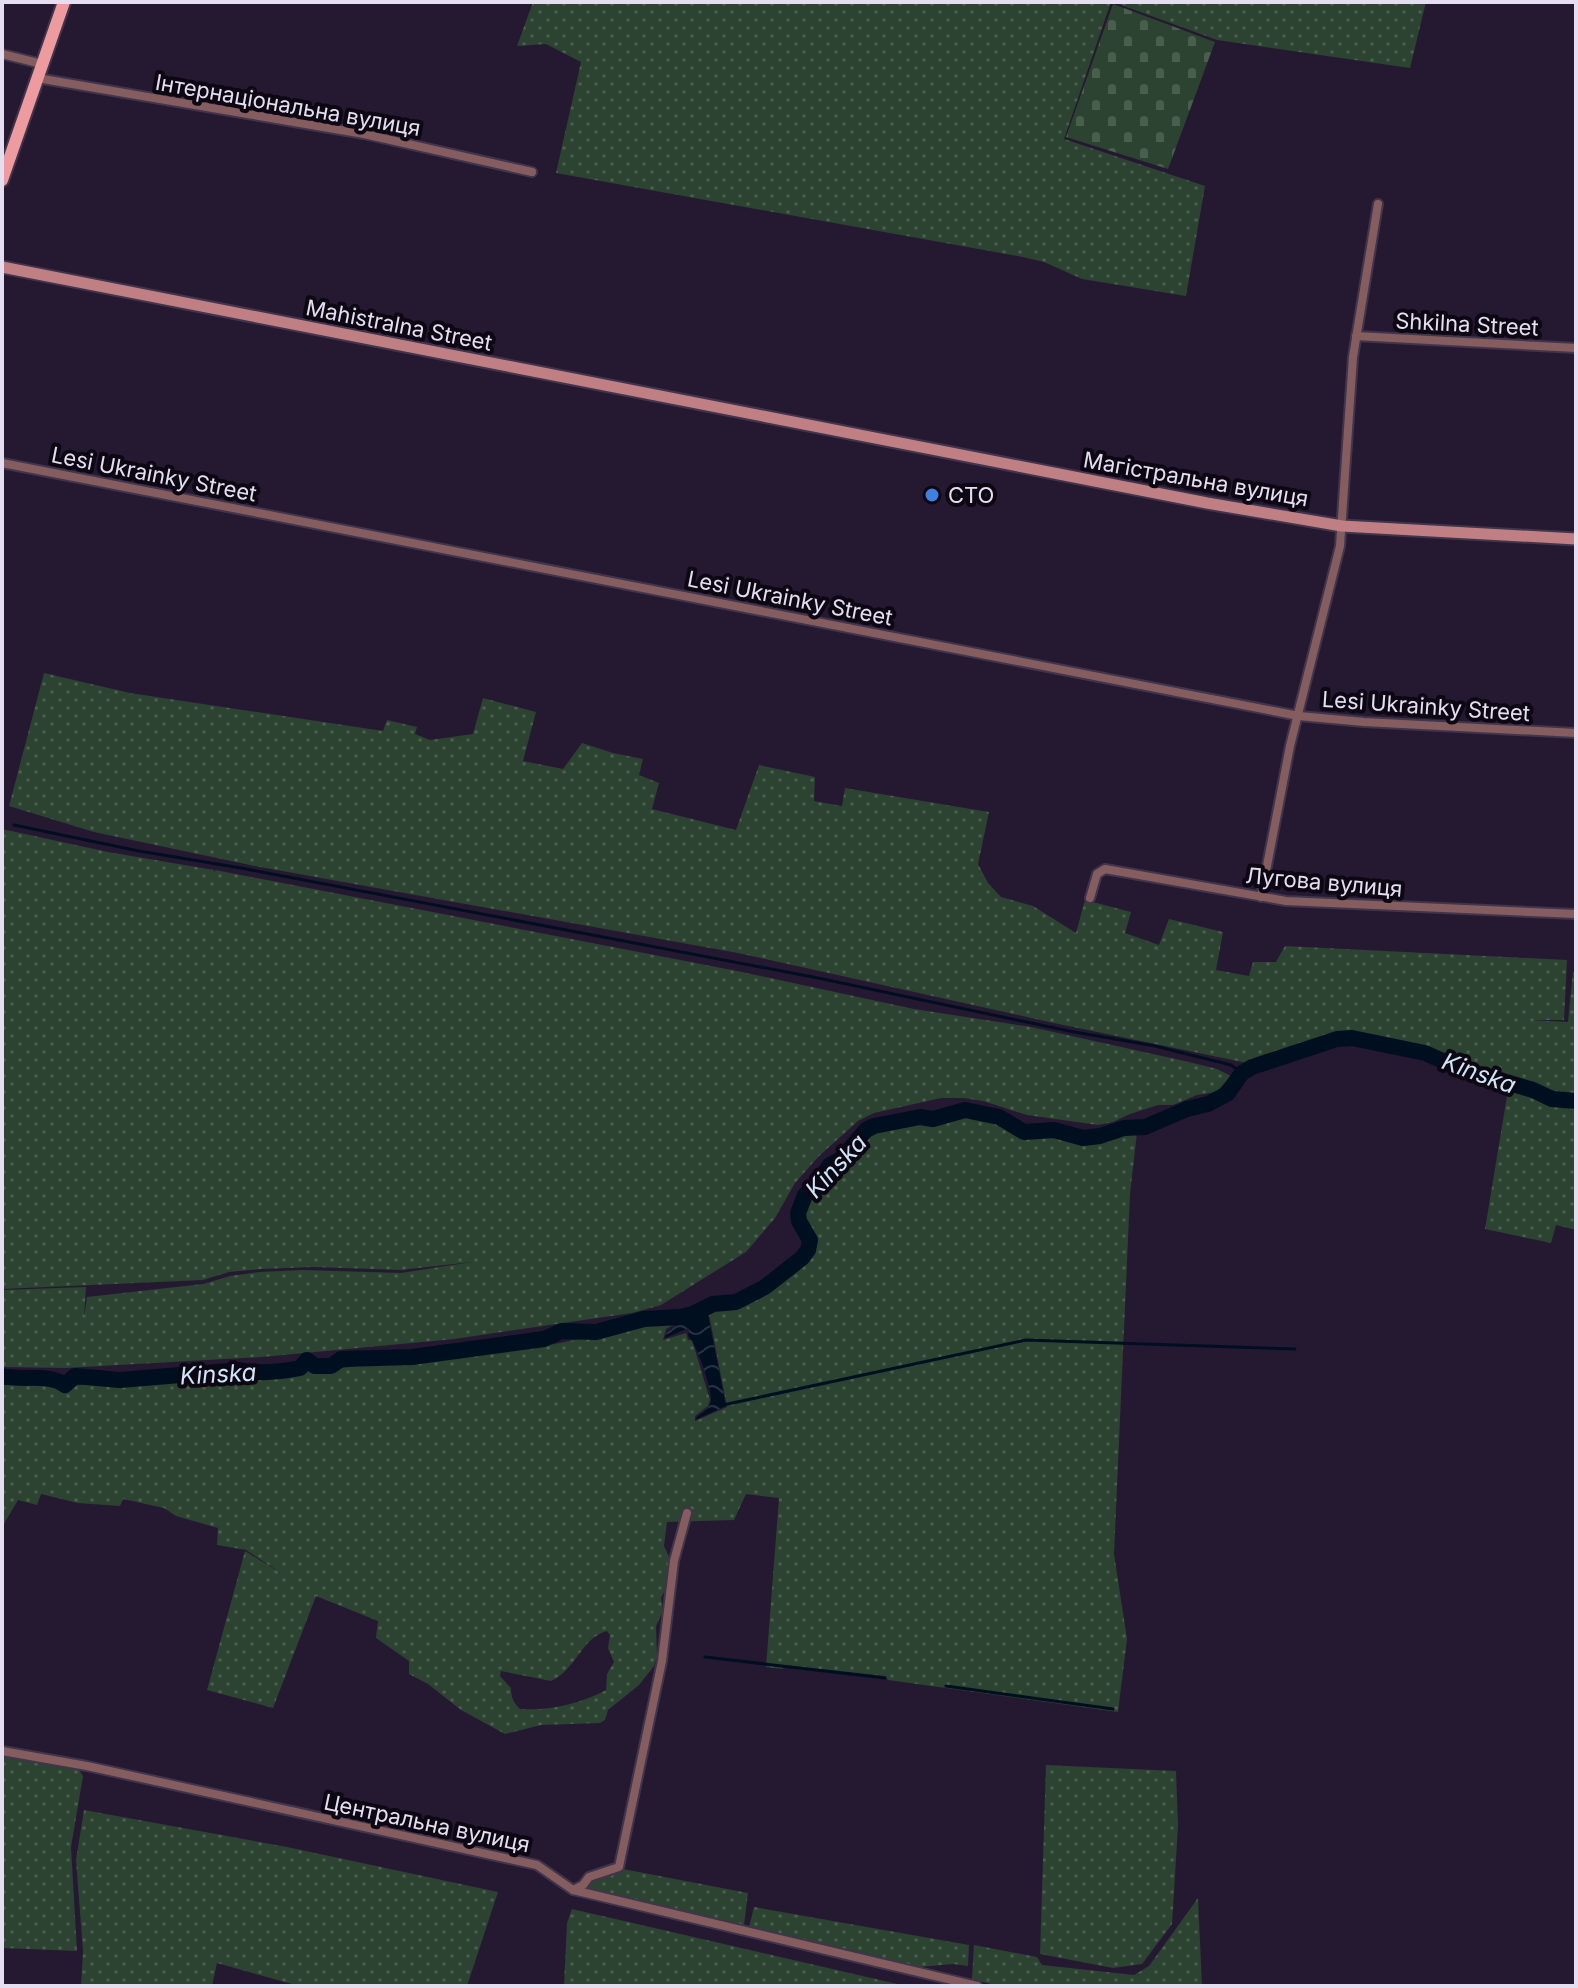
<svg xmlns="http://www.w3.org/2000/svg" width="1578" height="1988" font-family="Inter,sans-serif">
	<defs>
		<pattern id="green-dots" width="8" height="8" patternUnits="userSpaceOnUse" patternTransform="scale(2)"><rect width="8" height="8" fill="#2b4330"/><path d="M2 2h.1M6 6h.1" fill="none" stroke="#4a5e4e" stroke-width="1.8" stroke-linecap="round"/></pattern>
		<pattern id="cemetery-stones" width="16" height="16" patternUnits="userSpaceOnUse" patternTransform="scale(2)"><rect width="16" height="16" fill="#2b4330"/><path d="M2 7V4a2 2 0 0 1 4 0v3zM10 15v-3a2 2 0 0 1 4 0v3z" fill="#4a5e4e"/></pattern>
		<pattern id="water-waves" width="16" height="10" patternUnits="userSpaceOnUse" patternTransform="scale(2)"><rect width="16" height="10" fill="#000f20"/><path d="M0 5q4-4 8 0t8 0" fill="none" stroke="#253241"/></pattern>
	</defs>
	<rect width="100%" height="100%" fill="#251932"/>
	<g fill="url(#green-dots)" fill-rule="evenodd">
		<path d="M 533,2 L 1111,2 L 1064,139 L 1205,186 L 1186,296 L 1082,279 L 1044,262 L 1023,257 L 556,173 L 581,62 L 546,44 L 517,46 Z"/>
		<path d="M 1113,2 L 1426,2 L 1410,68 L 1217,40 Z"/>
		<path d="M 44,673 L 130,693 L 383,731 L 387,720 L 417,727 L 415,734 L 430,740 L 473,734 L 483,698 L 536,712 L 523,761 L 563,769 L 582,743 L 613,753 L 643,759 L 639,775 L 659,783 L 652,809 L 736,830 L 759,765 L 815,777 L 814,801 L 842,806 L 845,788 L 989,812 L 978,864 L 988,883 L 1001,897 L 1033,906 L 1076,933 L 1085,900 L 1131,912 L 1125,933 L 1159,945 L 1169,919 L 1223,932 L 1216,970 L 1249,976 L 1253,962 L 1276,962 L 1285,946 L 1567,960 L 1564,1020 L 1530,1020 L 1568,1022 L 1573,972 L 1576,972 L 1576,1097 L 1482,1071 L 1415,1045 L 1377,1036 L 1347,1033 L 1320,1039 L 1247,1063 L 1054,1023 L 738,953 L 260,867 L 94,832 L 9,806 Z"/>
		<path d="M 2,829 L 108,852 L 214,870 L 214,873 L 215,870 L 737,971 L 914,1009 L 1031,1027 L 1189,1062 L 1217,1069 L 1231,1076 L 1216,1092 L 1197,1095 L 1173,1105 L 1158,1105 L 1130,1114 L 1113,1122 L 1098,1125 L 1027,1115 L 983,1101 L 964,1098 L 941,1098 L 874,1113 L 858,1121 L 819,1156 L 795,1183 L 775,1218 L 746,1252 L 661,1305 L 632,1313 L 454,1339 L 262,1357 L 65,1368 L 2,1367 L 2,1290 L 86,1287 L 84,1318 L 87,1297 L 203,1284 L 230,1276 L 260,1272 L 302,1270 L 401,1273 L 472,1262 L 401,1270 L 313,1267 L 261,1269 L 229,1272 L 203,1280 L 2,1289 Z"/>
		<path d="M 1508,1090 L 1556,1103 L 1576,1104 L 1576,1230 L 1556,1225 L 1551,1243 L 1485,1229 Z"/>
		<path d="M 958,1114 L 976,1114 L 997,1121 L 1018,1137 L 1056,1136 L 1080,1141 L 1137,1132 L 1130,1194 L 1114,1554 L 1127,1639 L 1118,1712 L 888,1680 L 885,1676 L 784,1665 L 783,1669 L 766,1667 L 779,1498 L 746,1494 L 734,1520 L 667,1522 L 664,1546 L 672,1563 L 667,1575 L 667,1586 L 661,1598 L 663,1611 L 656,1626 L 657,1657 L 654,1666 L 639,1685 L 608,1710 L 605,1720 L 600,1723 L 541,1725 L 505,1734 L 461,1710 L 428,1684 L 409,1674 L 409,1661 L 376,1638 L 378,1621 L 316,1596 L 273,1708 L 207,1690 L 245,1551 L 284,1575 L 246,1550 L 217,1545 L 218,1528 L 176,1516 L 164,1508 L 123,1499 L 120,1506 L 78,1503 L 41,1494 L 37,1505 L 18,1500 L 2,1527 L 2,1385 L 163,1384 L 323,1370 L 555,1344 L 662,1322 L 676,1323 L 666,1329 L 663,1340 L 686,1333 L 688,1340 L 692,1340 L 710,1400 L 708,1406 L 695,1416 L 695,1421 L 727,1407 L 708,1309 L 712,1306 C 718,1307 725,1309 731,1307 C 757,1300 811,1267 815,1239 L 801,1214 L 806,1200 L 822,1182 L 875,1128 L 935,1122 ZM 607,1631 L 610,1635 L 608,1648 L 614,1662 L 607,1674 L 606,1690 C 580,1704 549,1711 520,1709 C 513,1702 511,1697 511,1688 L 500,1676 L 501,1671 L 551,1681 C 576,1670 582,1637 607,1631 Z"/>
		<path d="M 2,1756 L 79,1770 L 83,1776 L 71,1847 L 77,1951 L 2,1948 Z"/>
		<path d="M 1046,1765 L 1176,1771 L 1178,1826 L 1172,1924 L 1142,1964 L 1113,1968 L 1040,1954 Z"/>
		<path d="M 84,1810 L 287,1847 L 498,1892 L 467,1986 L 299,1986 L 217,1963 L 212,1986 L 81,1986 L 83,1951 L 76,1860 Z"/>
		<path d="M 623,1869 L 748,1893 L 744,1925 L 585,1889 C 598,1872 607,1879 623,1869 Z"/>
		<path d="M 1198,1898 L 1202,1986 L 998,1986 L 972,1979 L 974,1945 L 1037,1957 L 1042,1965 L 1134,1975 L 1149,1966 Z"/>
		<path d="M 754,1907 L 969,1945 L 968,1966 L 953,1964 L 919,1967 L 749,1927 Z"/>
		<path d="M 572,1909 L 906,1986 L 564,1986 L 567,1923 Z"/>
	</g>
	<path fill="url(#cemetery-stones)" d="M 1113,4 L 1215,42 L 1168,169 L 1066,137 Z"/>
	<path fill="url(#water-waves)" d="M 706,1305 L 726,1406 L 695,1420 C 699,1412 710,1410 711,1401 C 712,1389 696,1342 688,1336 L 689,1328 L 665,1338 L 667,1332 L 679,1323 L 674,1321 L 674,1315 L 690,1313 Z"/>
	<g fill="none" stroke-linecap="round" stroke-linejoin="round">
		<g stroke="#000f20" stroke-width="3">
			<path d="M 14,825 L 139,851 L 241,868 L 818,978 L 1069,1031 L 1155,1046 L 1231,1065 L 1242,1073"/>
			<path d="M 723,1405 L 1026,1340 L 1295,1349"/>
			<path d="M 705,1657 L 885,1678"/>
			<path d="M 946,1686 L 1113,1709"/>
		</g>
		<path stroke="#000f20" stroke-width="16" d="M 2,1376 C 24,1381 47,1373 65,1385 L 75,1376 L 120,1380 L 240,1370 C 259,1374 280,1372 300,1368 L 307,1360 L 315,1366 L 331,1366 L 341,1359 L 412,1357 L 544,1339 L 562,1331 L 596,1332 L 644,1319 L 680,1317 L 693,1314 L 713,1304 L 736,1302 L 765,1287 L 802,1258 L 808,1250 L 810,1240 L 799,1221 L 798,1213 L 805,1195 L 812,1190 L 830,1165 L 841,1159 L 866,1130 L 874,1126 L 920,1117 L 933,1119 L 965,1110 L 999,1117 L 1024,1132 L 1054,1130 L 1083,1138 L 1100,1136 L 1124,1128 L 1145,1127 L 1187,1109 L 1208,1104 L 1227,1094 L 1242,1073 L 1252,1067 L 1337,1039 L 1352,1038 L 1425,1053 L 1461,1069 L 1533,1090 L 1552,1099 L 1576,1101"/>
		<g stroke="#40354d" stroke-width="12">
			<g id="minor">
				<path d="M 2,54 L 42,64"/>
				<path d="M 37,78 L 364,134 L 532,172"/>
				<path d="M 1356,336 L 1576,348"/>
				<path d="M 2,463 L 1299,716 L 1364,722 L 1576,733"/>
				<path d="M 1261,897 L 1290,746 L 1340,546 L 1353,357 L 1378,204"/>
				<path d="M 1090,898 L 1097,874 L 1105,869 L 1286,901 L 1576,914"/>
				<path d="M 2,1751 L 87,1766 L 537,1865 L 573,1890 L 977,1986"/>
				<path d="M 573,1890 L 583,1885 L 589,1877 L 619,1867 L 662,1661 L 674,1561 L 687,1513"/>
			</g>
		</g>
		<g stroke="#40354d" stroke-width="15">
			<path id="secondary" d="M 2,267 L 1207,503 L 1342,526 L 1576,539"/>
		</g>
		<g stroke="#40354d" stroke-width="16">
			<path id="primary" d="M 2,180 L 64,2"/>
		</g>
		<use href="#minor" stroke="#855d5f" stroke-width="8"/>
		<use href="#secondary" stroke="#c08083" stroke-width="11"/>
		<use href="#primary" stroke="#ee9b9f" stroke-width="12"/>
	</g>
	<circle fill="#3f7fe0" stroke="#0c0712" stroke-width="3" cx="932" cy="495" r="8"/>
	<g text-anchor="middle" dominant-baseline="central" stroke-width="8" stroke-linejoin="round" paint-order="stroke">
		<g font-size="22" fill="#e5def0" stroke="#0c0712">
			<text transform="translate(288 105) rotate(10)">Інтернаціональна вулиця</text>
			<text transform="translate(1467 324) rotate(3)">Shkilna Street</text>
			<text transform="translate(399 325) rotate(11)">Mahistralna Street</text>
			<text transform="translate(154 474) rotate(11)">Lesi Ukrainky Street</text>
			<text transform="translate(1196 479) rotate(10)">Магістральна вулиця</text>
			<text transform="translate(790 598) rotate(11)">Lesi Ukrainky Street</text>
			<text transform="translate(1426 706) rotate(4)">Lesi Ukrainky Street</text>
			<text transform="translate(1324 882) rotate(5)">Лугова вулиця</text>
			<text transform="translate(427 1823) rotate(12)">Центральна вулиця</text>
		</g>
		<g font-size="22" fill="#e5def0" stroke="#0c0712" text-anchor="start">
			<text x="948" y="495">СТО</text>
		</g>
		<g font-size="24" font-style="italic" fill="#cfe5f8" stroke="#0c0712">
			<text transform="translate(1479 1073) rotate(20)">Kinska</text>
			<text transform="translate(836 1166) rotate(-47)">Kinska</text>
			<text transform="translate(218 1374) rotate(-3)">Kinska</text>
		</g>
	</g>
	<rect width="1578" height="1988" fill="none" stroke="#e5def0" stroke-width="8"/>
</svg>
